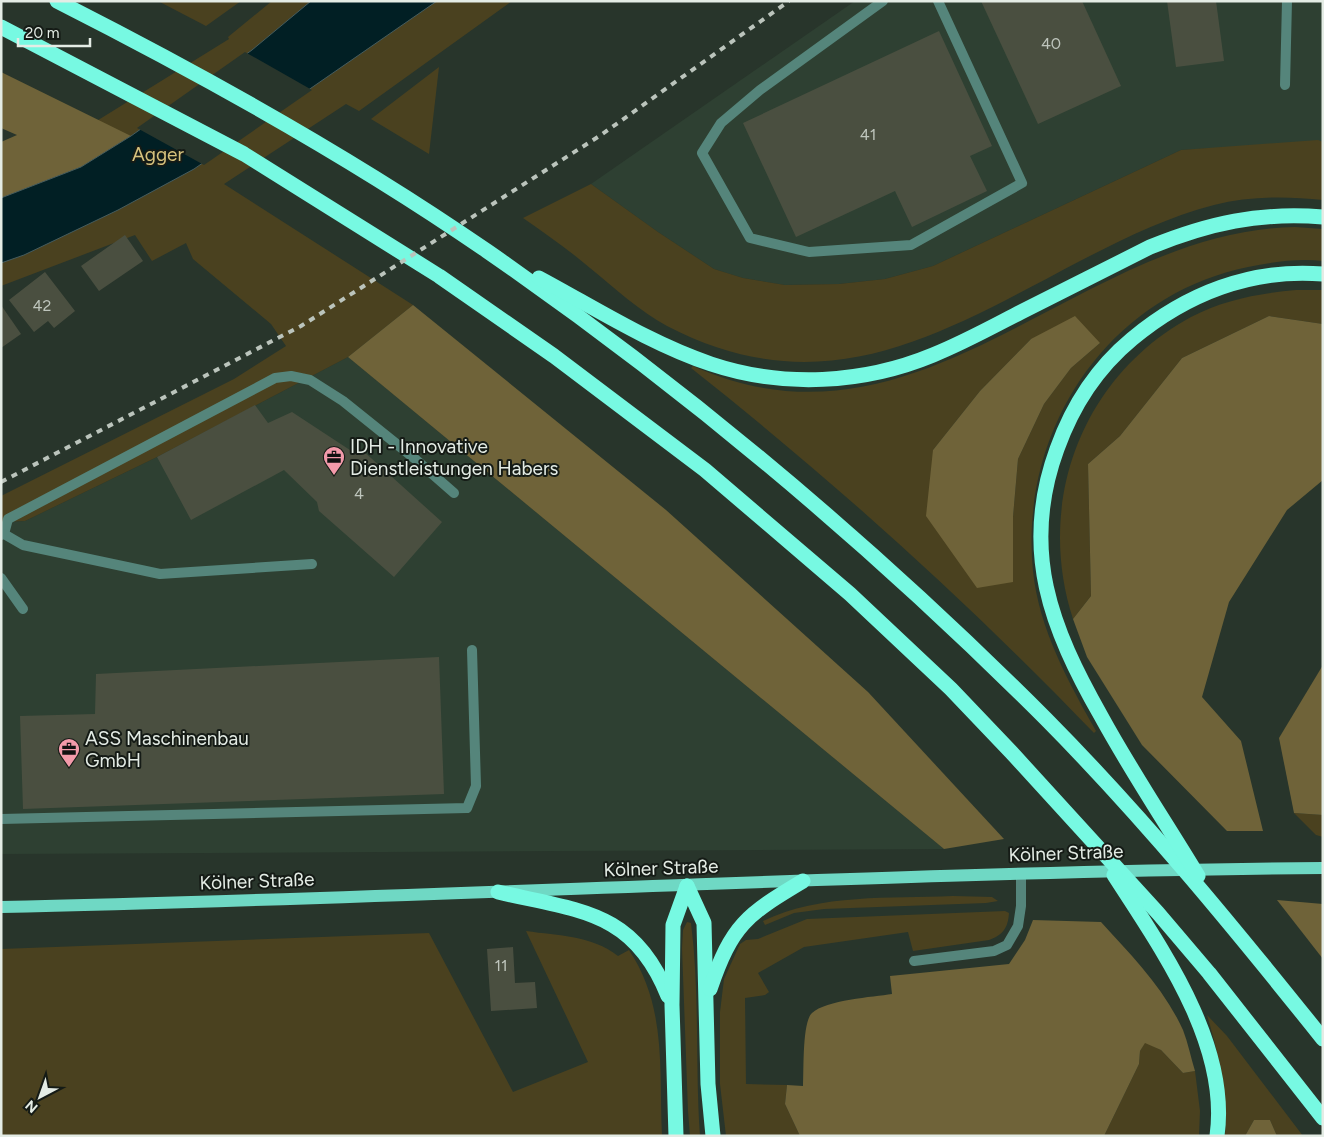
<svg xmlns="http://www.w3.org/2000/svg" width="1324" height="1137" font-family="Figtree,sans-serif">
	<rect width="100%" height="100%" fill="#28352b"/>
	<g fill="#2e4032">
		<path d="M 855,1 L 1323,1 L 1323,142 L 1181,150 L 933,266 L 885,279 L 839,284 L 785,285 L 743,278 L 714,269 L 658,232 L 591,184 Z"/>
		<path d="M 348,357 L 944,849 L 1,854 L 1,522 L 25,521 L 157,457 Z"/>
	</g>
	<g fill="#4a411f" fill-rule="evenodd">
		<path d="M 158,1 L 241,1 L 206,26 Z"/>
		<path d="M 272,1 L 512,1 L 359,111 L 346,104 L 224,184 L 413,305 L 348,357 L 157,457 L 25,521 L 1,522 L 1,496 L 234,379 L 286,346 L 271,324 L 193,259 L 186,243 L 152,261 L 135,235 L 1,286 L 1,171 L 95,122 L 229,39 L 228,37 Z"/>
		<path d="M 439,67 L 429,154 L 371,119 Z"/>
		<path d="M 1318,140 L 1323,142 L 1323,200 C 1286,196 1249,196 1214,205 C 1167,217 1123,239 1080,261 C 941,334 825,408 667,326 C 641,312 613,287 590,268 C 569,250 546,234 523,218 L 591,184 L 658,232 L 714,269 L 743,278 L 785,285 L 839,284 L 885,279 L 933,266 L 1181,150 Z"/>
		<path d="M 1295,227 L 1323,229 L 1323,261 C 1298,258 1272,262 1248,267 C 1107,296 1019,430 1033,571 C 1039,629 1068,681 1096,731 L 1094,733 C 968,602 834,481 691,368 L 693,366 C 922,469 1078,231 1295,227 ZM 1031,339 L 1100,343 L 1071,368 L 1044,404 L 1018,459 L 1013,517 L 933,450 L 980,391 Z"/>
		<path d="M 1296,290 L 1323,290 L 1323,324 L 1269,316 L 1182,358 L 1120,436 L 1088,464 L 1091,596 L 1073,619 C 1035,502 1082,376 1191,317 C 1223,300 1260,293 1296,290 Z"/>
		<path d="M 1294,813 L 1323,815 L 1323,837 L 1316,835 Z"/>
		<path d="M 953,896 L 992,897 L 998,901 L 986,903 L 824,909 L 794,913 L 765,925 L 763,921 C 821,893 890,899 953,896 Z"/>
		<path d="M 1005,911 L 1009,913 C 1008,928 1003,935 989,940 L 913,951 L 908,932 L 804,947 L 758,973 L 769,992 L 765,995 L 745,998 L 746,1084 L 787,1085 L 785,1104 L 800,1136 L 726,1136 L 720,1084 L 720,1012 L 724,979 L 740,944 L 746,940 L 758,939 L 807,919 Z"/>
		<path d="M 687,922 L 691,923 C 700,993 695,1065 700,1136 L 690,1136 L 688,1111 L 682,948 L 683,930 Z"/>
		<path d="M 526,931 C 559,936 591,935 618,956 L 629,950 C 667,1007 659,1070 662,1136 L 1,1136 L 1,949 L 429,933 L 513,1092 L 588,1062 Z"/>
		<path d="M 1207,1015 L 1227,1036 L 1303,1136 L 1277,1136 L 1270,1120 L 1254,1120 L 1245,1136 L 1225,1136 C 1228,1093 1219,1056 1207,1015 Z"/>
		<path d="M 1145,1042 L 1161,1050 L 1183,1073 L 1195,1071 L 1200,1111 L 1199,1136 L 1104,1136 L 1139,1064 L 1140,1051 Z"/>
	</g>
	<g fill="#6f6339">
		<path d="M 1,72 L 131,136 L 81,167 L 1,198 L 1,142 L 17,135 L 1,128 Z"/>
		<path d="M 413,305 L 666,510 L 868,692 L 1004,839 L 944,849 L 348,357 Z"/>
		<path d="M 1075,316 L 1100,343 L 1071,368 L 1044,404 L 1018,459 L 1013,517 L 1013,582 L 977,588 L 926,516 L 933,450 L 980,391 L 1031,339 Z"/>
		<path d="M 1269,316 L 1323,324 L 1323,480 L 1287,510 L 1229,602 L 1202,697 L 1241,741 L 1263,831 L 1227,831 L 1142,745 L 1087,657 L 1073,619 L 1091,596 L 1088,464 L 1120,436 L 1182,358 Z"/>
		<path d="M 1323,665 L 1323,815 L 1294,813 L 1279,738 Z"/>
		<path d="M 1277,900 L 1323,904 L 1323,959 Z"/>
		<path d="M 1033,920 L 1101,922 C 1131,955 1164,988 1183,1030 C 1188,1043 1191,1058 1195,1071 L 1183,1073 L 1161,1050 L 1145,1043 L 1140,1051 L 1139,1064 L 1104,1136 L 800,1136 L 785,1104 L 787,1085 L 803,1086 C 804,1071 802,1022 812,1013 C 826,1000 873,997 892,994 L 890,976 L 1009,964 L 1025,940 Z"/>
		<path d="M 1254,1120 L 1270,1120 L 1277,1136 L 1245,1136 Z"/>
	</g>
	<path fill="#011f24" stroke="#455c5e" d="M 311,1 L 437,1 L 194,169 L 118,210 L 24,255 L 1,263 L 1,198 L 81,167 L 131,136 L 252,50 Z"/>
	<path fill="#28352b" d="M 245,52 L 312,90 L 204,165 L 137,128 Z"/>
	<g fill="#4a4f40">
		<path d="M 981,1 L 1082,1 L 1121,86 L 1038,124 Z"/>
		<path d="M 1167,1 L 1216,1 L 1224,61 L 1176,67 Z"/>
		<path d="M 939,31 L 992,146 L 970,156 L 987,191 L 912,227 L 895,191 L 796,237 L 743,123 Z"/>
		<path d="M 125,235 L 143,261 L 99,291 L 81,266 Z"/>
		<path d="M 45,272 L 75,311 L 54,328 L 48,321 L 34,332 L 9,300 Z"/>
		<path d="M 1,305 L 21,334 L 1,348 Z"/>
		<path d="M 255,405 L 268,423 L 292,412 L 356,454 L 361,449 L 442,522 L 394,577 L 319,511 L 317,502 L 284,470 L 191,520 L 157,457 Z"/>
		<path d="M 439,657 L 444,794 L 23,809 L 20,716 L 95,714 L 96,674 Z"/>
		<path d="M 513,947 L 515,983 L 535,982 L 537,1008 L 491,1011 L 487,949 Z"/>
	</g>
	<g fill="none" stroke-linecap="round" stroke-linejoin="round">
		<g stroke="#55857b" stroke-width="10">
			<path d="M 883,1 L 760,90 L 721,123 L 702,153 L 750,238 L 809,252 L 911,245 L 1022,183 L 938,1"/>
			<path d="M 1285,85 L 1287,1"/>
			<path d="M 4,534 L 8,519 L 275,378 L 291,376 L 310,380 L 343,401 L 414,458 L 454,493"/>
			<path d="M 1,535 L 4,534 L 23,545 L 160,574 L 312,564"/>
			<path d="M 1,578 L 23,609"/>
			<path d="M 1,819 L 467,808 L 476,786 L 472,650"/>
			<path d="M 914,961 L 994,951 L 1007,945 L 1018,926 L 1021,906 L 1021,873"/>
		</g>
		<path stroke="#6fd8c4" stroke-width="12" d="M 1,907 C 442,898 882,872 1323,868"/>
		<g stroke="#77f9e2" stroke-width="15">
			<path d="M 57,1 C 205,76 351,157 487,251 C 688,390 874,547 1046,719 C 1145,819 1235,929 1323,1039"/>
			<path d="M 1,27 L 244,154 L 439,276 L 554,356 L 705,470 L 850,594 L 951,689 L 1012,753 L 1158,913 L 1209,973 L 1323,1118"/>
			<path d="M 539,278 C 595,308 651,344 711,364 C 783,388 863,384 933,355 C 963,343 992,327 1021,312 C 1064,290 1107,269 1150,247 C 1209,223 1259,212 1323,217"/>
			<path d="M 1114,875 C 1161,948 1230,1044 1217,1136"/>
			<path d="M 1198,876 C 1166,823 1131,771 1101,716 C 1051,628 1020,550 1057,449 C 1072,407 1097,368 1132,339 C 1186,294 1251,268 1323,274"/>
			<path d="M 687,886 L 704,923 L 708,1084 L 713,1136"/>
			<path d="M 498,892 C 579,911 634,910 668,996"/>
			<path d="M 710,989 C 732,925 746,915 803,881"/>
			<path d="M 676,1136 L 672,1005 L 673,925 L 687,886"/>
		</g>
		<path stroke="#bbc4bc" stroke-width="4" stroke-dasharray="6 6" stroke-linecap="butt" d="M 1,482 L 301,326 L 601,135 L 789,1"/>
	</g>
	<defs>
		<g id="office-pin" transform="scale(1.125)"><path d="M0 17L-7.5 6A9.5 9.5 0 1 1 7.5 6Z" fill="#f39aaa" stroke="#151b16"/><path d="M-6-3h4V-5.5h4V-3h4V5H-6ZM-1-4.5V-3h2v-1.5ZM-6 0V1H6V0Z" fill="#111"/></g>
	</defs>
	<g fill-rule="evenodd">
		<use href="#office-pin" x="334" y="457"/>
		<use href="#office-pin" x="69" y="749"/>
	</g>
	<g text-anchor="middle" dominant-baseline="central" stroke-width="4" stroke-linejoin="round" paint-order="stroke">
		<g font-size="16" fill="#bec5bc">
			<text x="1051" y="43">40</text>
			<text x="868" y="134">41</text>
			<text x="42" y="305">42</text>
			<text x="359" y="493">4</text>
			<text x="501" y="965">11</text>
		</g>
		<g font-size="19" fill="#d6c27d" stroke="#151b16">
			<text x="158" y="154">Agger</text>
		</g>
		<g font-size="19" fill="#e4ece5" stroke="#151b16" text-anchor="start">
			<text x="350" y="446">IDH - Innovative<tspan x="350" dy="22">Dienstleistungen Habers</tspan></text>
			<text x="85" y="738">ASS Maschinenbau<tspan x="85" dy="22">GmbH</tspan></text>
		</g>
		<g font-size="19" fill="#e4ece5" stroke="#151b16">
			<text transform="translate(1066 853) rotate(-2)">Kölner Straße</text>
			<text transform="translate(661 868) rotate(-2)">Kölner Straße</text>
			<text transform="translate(257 881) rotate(-2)">Kölner Straße</text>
		</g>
	</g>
	<rect width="1324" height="1137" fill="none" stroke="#e4ece5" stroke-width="5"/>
	<g transform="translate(40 1097) rotate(221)" stroke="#151b16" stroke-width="4" paint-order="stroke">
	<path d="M0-4L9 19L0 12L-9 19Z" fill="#e4ece5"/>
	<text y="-8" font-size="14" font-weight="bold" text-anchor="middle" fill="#e4ece5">N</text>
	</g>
	<path d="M18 38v8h72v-8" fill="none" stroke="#e4ece5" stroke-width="2.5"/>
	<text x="25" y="38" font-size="15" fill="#e4ece5" stroke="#151b16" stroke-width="4" paint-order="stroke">20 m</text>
</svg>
